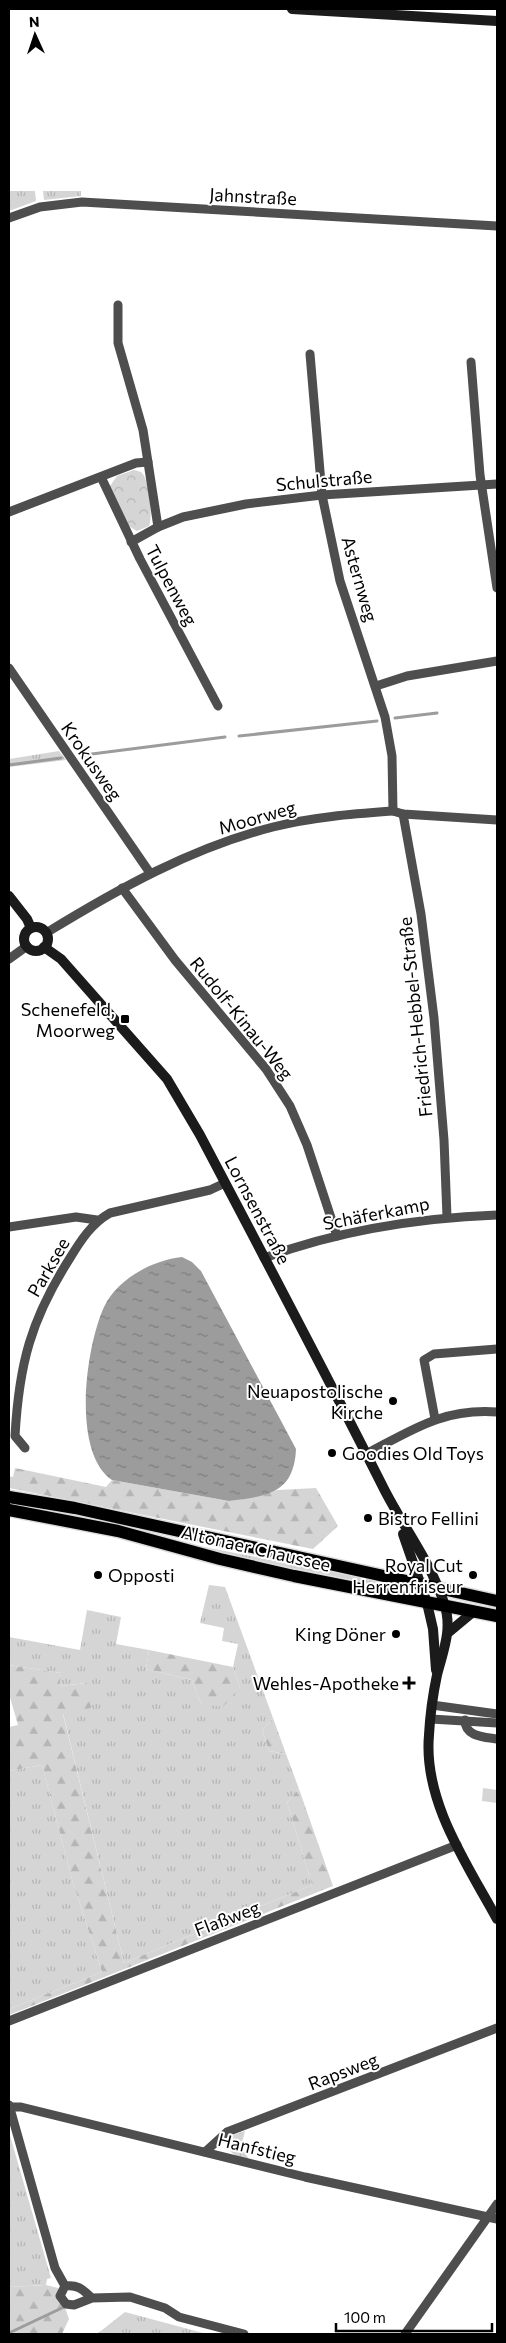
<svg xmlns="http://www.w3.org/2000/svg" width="506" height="2343" font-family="Commissioner,sans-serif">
	<defs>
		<pattern id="grass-tufts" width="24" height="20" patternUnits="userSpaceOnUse" patternTransform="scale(1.25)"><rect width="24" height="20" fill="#d5d5d5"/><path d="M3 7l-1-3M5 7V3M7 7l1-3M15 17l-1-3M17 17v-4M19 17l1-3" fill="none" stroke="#b5b5b5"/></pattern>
		<pattern id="forest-firs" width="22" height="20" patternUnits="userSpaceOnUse" patternTransform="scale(1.25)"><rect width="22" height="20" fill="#d5d5d5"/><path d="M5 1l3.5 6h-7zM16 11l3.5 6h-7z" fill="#b5b5b5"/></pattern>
		<pattern id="park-crowns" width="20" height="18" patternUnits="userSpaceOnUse" patternTransform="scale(1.25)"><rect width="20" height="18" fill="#d5d5d5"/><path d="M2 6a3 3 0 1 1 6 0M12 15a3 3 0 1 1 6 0" fill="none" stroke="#b5b5b5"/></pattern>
		<pattern id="water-ripples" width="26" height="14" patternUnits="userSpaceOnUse" patternTransform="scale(1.25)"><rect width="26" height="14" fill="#9c9c9c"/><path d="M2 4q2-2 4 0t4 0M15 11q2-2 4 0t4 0" fill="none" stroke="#7d7d7d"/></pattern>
	</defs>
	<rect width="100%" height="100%" fill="#fff"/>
	<g fill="url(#grass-tufts)">
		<path d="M 10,191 L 35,191 L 36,201 L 9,211 Z"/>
		<path d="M 43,191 L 81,191 L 81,196 L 44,200 Z"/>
		<path d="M 59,751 L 66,760 L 9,767 L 9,759 Z"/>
		<path d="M 183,1543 L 382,1581 L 381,1586 L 228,1555 Z"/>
		<path d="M 209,1585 L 225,1587 L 273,1718 L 262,1730 L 269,1751 L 286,1754 L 299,1789 L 287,1802 L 312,1885 L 124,1963 L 63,1713 L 86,1683 L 60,1686 L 61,1673 L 9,1665 L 9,1637 L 80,1650 L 87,1610 L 121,1617 L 116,1644 L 149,1650 L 146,1669 L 192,1680 L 201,1704 L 240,1687 L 233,1667 L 238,1644 L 222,1641 L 224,1628 L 200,1623 Z"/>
		<path d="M 42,1765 L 72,1879 L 102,1972 L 9,2009 L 9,1771 Z"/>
		<path d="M 483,1788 L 497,1790 L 497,1803 L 482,1801 Z"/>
		<path d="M 9,2132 L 51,2278 L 47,2279 L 46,2285 L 9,2287 Z"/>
		<path d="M 125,2312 L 207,2334 L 97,2334 Z"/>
	</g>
	<g fill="url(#forest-firs)">
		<path d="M 15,1468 L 106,1487 L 112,1480 L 229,1501 L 248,1498 L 278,1490 L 316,1488 L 338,1526 L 313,1549 L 9,1488 L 9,1476 L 13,1477 Z"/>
		<path d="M 149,1650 L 233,1667 L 240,1687 L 223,1707 L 201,1704 L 192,1680 L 146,1669 Z"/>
		<path d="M 9,1665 L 61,1673 L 60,1686 L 87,1683 L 91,1708 L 63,1714 L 124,1963 L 312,1885 L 287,1802 L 299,1789 L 333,1886 L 9,2015 L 9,2009 L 102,1972 L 72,1879 L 42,1765 L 9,1771 L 9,1727 L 18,1725 L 9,1694 Z"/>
		<path d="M 273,1718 L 286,1754 L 269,1751 L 262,1730 Z"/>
		<path d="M 46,2285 L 58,2288 L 69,2319 L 62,2334 L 9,2334 L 9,2287 Z"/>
	</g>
	<g fill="url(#park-crowns)">
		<path d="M 134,470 C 137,471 140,471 142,473 C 149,479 153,518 149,526 L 137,531 L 127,525 L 110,486 L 117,476 Z"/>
		<path d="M 245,2131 L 241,2147 L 249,2159 C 239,2157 232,2156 228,2147 L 233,2135 Z"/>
	</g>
	<path fill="url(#water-ripples)" d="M 182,1257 L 192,1262 L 201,1271 L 296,1449 C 294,1494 267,1496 229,1501 L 112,1480 C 71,1452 86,1346 104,1307 C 117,1279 153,1260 182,1257 Z"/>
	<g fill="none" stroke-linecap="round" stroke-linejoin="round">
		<g stroke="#9c9c9c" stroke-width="3">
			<path d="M 395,718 L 437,713"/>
			<path d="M 239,736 L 377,721"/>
			<path d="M 84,755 L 225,737"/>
			<path d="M 9,765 L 61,758"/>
			<path d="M 9,2333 L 64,2307"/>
		</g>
		<g stroke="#dbdbdb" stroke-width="15">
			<g id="primary">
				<path d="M 9,1497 L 75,1508 L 497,1601"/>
				<path d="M 9,1510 L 118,1531 L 220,1559 L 294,1576 L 497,1616"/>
			</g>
		</g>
		<g stroke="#4e4e4e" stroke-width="9">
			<path d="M 9,218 L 40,207 L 82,202 L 497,226"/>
			<path d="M 118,305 L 118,343 L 143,430 L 158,527"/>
			<path d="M 310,354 L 322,495 L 340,581 L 385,717 L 392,756 L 393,811"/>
			<path d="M 471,362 L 480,475 L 497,588"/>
			<path d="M 101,477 L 140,559 L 218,706"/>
			<path d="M 9,512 L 136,463 L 148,462"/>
			<path d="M 131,542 L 158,527 L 183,517 L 246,504 L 322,495 L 497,484"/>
			<path d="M 9,668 L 150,873"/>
			<path d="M 376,686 L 407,676 L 497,661"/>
			<path d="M 403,814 L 421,914 L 434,1018 L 444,1140 L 447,1217"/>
			<path d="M 122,888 L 175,960 L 266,1069 L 290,1106 L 307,1145 L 337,1236"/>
			<path d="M 46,933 C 118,889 191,848 273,827 C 312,817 353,814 393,811 L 403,814 L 497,820"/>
			<path d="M 9,959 L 27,946"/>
			<path d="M 9,1227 L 76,1217 L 97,1220"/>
			<path d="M 264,1258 C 340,1230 417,1218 497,1215"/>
			<path d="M 435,1419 L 424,1360 L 434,1354 L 497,1349"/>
			<path d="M 25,1448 L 15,1436 C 19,1364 31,1319 70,1258 C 81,1240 92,1223 110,1213 L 210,1190 L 225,1183"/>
			<path d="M 366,1454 C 412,1430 443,1408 497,1412"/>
			<path d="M 432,1705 L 497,1714"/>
			<path d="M 431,1719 L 497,1723"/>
			<path d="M 465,1720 C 465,1737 484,1737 497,1739"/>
			<path d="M 9,2021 L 457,1845"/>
			<path d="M 9,2105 L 55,2268 L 65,2286"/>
			<path d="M 9,2107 L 21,2107 L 305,2177 L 497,2219"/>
			<path d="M 205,2152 L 227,2132 L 497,2028"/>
			<path d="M 92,2298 C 83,2290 78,2284 65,2286 L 60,2296 L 66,2304 L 74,2305 L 92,2298 L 130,2297 L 165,2308 L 179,2317 L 244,2334"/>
			<path d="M 405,2334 L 497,2204"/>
		</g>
		<g stroke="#1b1b1b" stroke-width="10">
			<path d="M 292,9 L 497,21"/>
			<path d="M 9,896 L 27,919 L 31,928"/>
			<circle cx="36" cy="939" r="12"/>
			<path d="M 44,947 L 61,959 L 167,1079 L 200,1135 C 261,1251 323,1368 382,1485 C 401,1524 431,1562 444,1603 C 453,1629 443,1651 437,1675 C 433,1694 430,1716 429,1735 C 423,1801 467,1864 497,1919"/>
			<path d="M 403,1534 L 427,1603 L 433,1629 L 436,1670"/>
			<path d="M 449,1632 L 473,1612"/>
		</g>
		<use href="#primary" stroke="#000" stroke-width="12"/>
	</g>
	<g fill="#000" stroke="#fff" stroke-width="2">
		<rect x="120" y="1014" width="10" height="10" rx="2.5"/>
		<circle cx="393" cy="1401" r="5"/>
		<circle cx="332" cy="1453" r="5"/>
		<circle cx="368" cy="1518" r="5"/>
		<circle cx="98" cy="1575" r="5"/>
		<circle cx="473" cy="1575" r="5"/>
		<circle cx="396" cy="1634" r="5"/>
		<path d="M406.5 1675.5h5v5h5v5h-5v5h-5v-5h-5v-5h5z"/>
	</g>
	<g text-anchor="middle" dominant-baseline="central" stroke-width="4" stroke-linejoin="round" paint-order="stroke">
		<g font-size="18" fill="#000" stroke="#fff">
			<text transform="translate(253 196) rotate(3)">Jahnstraße</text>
			<text transform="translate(324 480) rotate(-5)">Schulstraße</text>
			<text transform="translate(360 579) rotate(74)">Asternweg</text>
			<text transform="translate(172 585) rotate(62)">Tulpenweg</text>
			<text transform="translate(92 761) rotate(55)">Krokusweg</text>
			<text transform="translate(257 817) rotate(-16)">Moorweg</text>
			<text transform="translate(415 1017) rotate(-96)">Friedrich-Hebbel-Straße</text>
			<text transform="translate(242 1018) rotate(51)">Rudolf-Kinau-Weg</text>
			<text transform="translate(258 1210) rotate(62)">Lornsenstraße</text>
			<text transform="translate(376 1213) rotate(-11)">Schäferkamp</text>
			<text transform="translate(48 1267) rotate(-60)">Parksee</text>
			<text transform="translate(256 1548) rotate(13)">Altonaer Chaussee</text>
			<text transform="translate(227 1918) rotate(-21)">Flaßweg</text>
			<text transform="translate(343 2071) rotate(-21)">Rapsweg</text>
			<text transform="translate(257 2148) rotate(14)">Hanfstieg</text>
		</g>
		<g font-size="18" fill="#000" stroke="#fff" text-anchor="end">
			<text x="115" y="1009">Schenefeld,<tspan x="115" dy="21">Moorweg</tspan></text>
			<text x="383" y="1391">Neuapostolische<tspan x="383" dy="21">Kirche</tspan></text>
			<text x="342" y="1453" text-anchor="start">Goodies Old Toys</text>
			<text x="378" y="1518" text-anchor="start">Bistro Fellini</text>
			<text x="463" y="1565">Royal Cut<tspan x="463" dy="21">Herrenfriseur</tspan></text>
			<text x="108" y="1575" text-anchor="start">Opposti</text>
			<text x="386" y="1634">King Döner</text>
			<text x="399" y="1683">Wehles-Apotheke</text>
		</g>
	</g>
	<rect width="506" height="2343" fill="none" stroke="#000000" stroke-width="20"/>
	<g transform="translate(35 35) rotate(357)" stroke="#ffffff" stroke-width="4" paint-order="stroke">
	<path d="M0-4L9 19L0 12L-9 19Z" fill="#000000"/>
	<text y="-8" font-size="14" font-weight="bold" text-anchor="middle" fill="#000000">N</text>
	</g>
	<path d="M336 2323v8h156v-8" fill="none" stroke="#000000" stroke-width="2.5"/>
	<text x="344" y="2323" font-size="15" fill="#000000" stroke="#ffffff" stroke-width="4" paint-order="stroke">100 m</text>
</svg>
